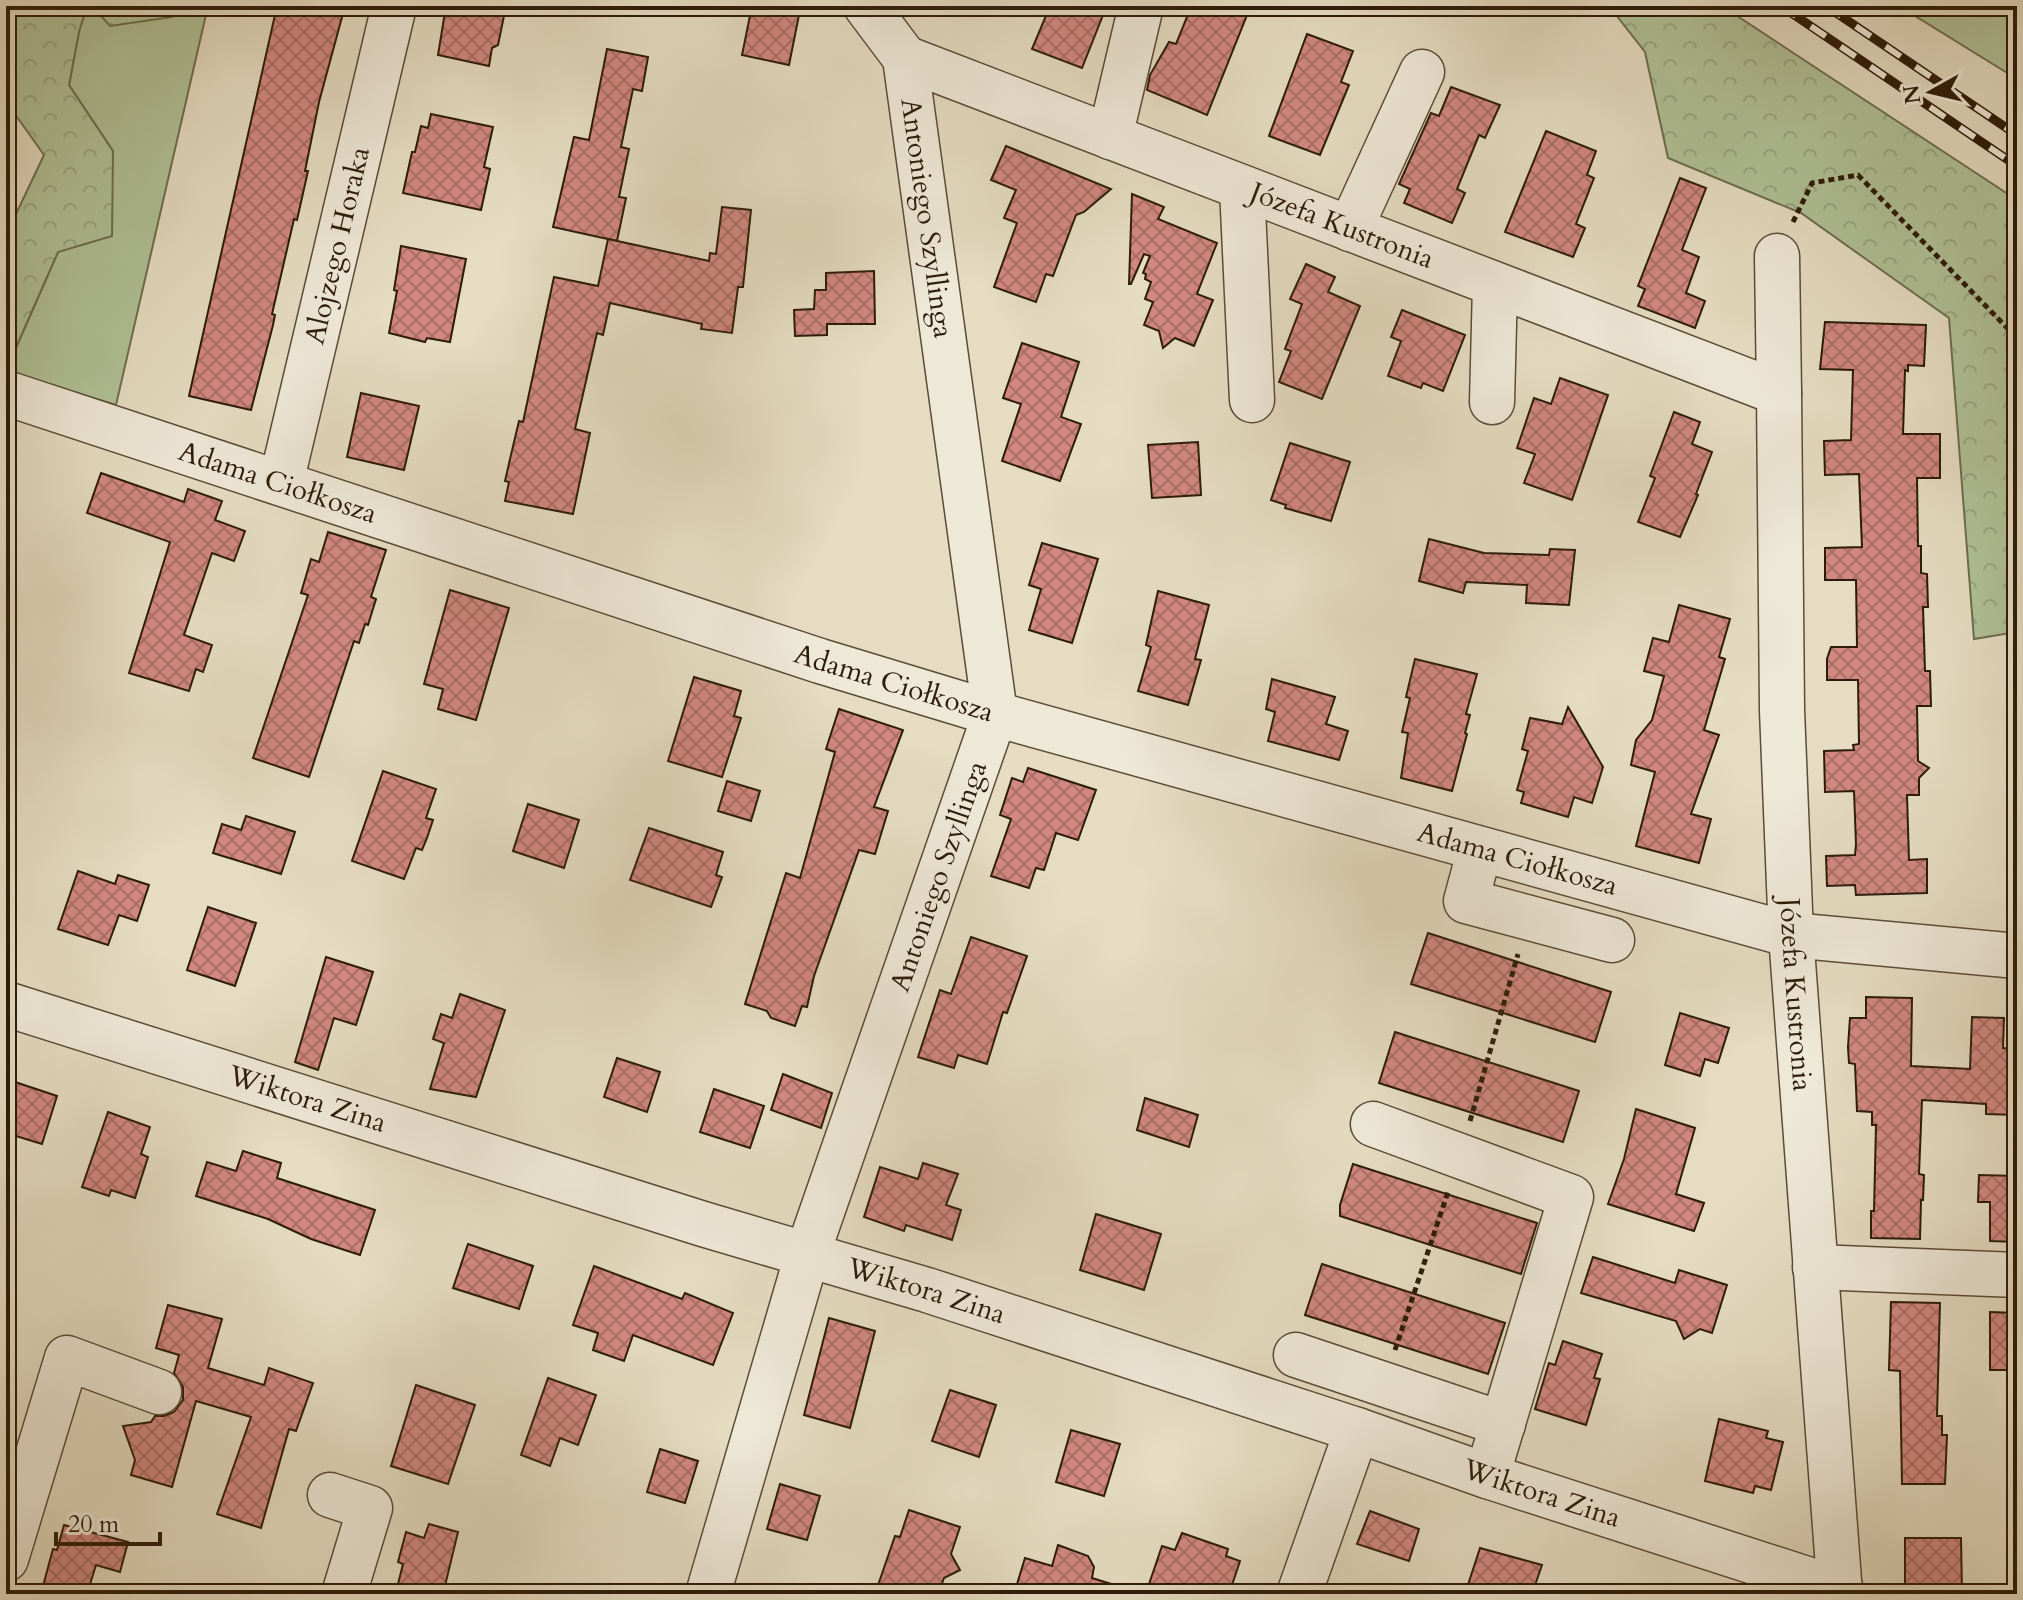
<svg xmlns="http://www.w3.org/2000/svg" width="2023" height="1600" font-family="Cardo,serif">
	<defs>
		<pattern id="forest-crowns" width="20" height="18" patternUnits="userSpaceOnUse" patternTransform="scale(2)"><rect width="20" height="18" fill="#b0c197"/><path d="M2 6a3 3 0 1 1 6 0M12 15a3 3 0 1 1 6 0" fill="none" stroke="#98a581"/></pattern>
		<pattern id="building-cross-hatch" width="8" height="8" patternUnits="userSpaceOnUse" patternTransform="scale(2)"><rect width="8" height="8" fill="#d18880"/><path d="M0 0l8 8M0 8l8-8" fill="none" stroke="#aa6e67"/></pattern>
	</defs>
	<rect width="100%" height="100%" fill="#e5dcc2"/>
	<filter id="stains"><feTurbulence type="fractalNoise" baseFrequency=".0025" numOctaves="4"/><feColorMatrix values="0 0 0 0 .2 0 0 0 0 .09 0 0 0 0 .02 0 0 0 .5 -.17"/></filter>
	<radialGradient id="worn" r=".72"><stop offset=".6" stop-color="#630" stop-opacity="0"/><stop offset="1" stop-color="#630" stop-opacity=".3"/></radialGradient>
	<g fill="#b0c197" stroke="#6e6e50" stroke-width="2">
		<path d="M 87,6 L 92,6 L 111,25 L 172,16 L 169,6 L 208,6 L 116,405 L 6,371 L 58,252 L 113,151 L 69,85 L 79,31 Z"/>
		<path d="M 1899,6 L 2017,6 L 2017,79 Z"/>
	</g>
	<g fill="url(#forest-crowns)" stroke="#6e6e50" stroke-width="2">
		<path d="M 6,6 L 87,6 L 79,32 L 69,85 L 113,151 L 112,236 L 58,252 L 6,370 L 6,235 L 44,155 L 17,117 L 6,118 Z"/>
		<path d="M 92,6 L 169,6 L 172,17 L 110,26 Z"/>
		<path d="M 1609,6 L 1722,6 L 2017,200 L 2017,632 L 1974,639 L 1949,318 L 1801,213 L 1668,158 L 1645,52 Z"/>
	</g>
	<g fill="url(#building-cross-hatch)" stroke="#2d1c09" stroke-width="2">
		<path d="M 277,6 L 345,6 L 319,102 L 305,171 L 308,171 L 297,220 L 294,219 L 272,314 L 275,315 L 273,325 L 251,410 L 189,396 Z"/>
		<path d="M 446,6 L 506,6 L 498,45 L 492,48 L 489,66 L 438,55 Z"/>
		<path d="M 752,6 L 779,6 L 778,11 L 799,15 L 789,65 L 742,55 Z"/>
		<path d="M 1050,6 L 1081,6 L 1103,15 L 1082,68 L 1032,49 Z"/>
		<path d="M 1194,6 L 1225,6 L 1247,15 L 1207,115 L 1147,90 L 1150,75 L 1169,42 L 1176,44 L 1189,12 L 1192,13 Z"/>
		<path d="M 1307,34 L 1353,51 L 1341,82 L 1349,85 L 1320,155 L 1269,136 Z"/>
		<path d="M 607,49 L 648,57 L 642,91 L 633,89 L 621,147 L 629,149 L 619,197 L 626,198 L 617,241 L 553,227 L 574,137 L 589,140 Z"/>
		<path d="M 1451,87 L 1500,105 L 1485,138 L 1479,135 L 1457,189 L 1465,193 L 1452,223 L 1404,203 L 1410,189 L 1399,184 L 1431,113 L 1439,116 Z"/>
		<path d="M 431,114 L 493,127 L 484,167 L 490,169 L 481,210 L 403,193 L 412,152 L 415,152 L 421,126 L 428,128 Z"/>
		<path d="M 1546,131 L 1596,151 L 1587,175 L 1594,178 L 1576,224 L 1585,228 L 1573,257 L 1505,232 Z"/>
		<path d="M 1006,146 L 1111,189 L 1084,212 L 1076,215 L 1053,276 L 1046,274 L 1036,302 L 994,287 L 1017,223 L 1004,218 L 1016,190 L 991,180 Z"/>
		<path d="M 1680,178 L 1706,188 L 1682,250 L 1699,257 L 1686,293 L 1705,301 L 1695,328 L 1638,306 L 1645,289 L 1638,286 Z"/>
		<path d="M 1132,194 L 1164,207 L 1158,219 L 1217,243 L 1197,294 L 1213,300 L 1194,346 L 1175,338 L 1163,348 L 1159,331 L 1144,325 L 1153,302 L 1145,299 L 1151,282 L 1145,279 L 1146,274 L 1143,273 L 1150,256 L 1144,254 L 1131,284 L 1129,284 Z"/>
		<path d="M 722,207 L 751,210 L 743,287 L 738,287 L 732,333 L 701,329 L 702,324 L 610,303 L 603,335 L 597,333 L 575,429 L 590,433 L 573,514 L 505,501 L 509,482 L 505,481 L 510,459 L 519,421 L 523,422 L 554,277 L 598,286 L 608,239 L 709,261 L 710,253 L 716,254 Z"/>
		<path d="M 401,246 L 466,259 L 450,342 L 427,338 L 425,342 L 389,333 L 397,291 L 394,290 Z"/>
		<path d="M 1306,264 L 1335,277 L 1328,292 L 1360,306 L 1322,399 L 1279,382 L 1291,351 L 1285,349 L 1302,304 L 1290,299 Z"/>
		<path d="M 874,271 L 875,324 L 827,324 L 827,335 L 795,336 L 794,310 L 814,309 L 815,290 L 826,290 L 826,273 Z"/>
		<path d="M 1402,310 L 1465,335 L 1443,391 L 1423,383 L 1421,388 L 1388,376 L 1401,341 L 1391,337 Z"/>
		<path d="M 1825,322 L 1926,325 L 1924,366 L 1908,365 L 1908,371 L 1905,370 L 1903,434 L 1940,434 L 1940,478 L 1917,478 L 1918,546 L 1921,546 L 1921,573 L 1927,574 L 1928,607 L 1923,607 L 1925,671 L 1930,671 L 1931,706 L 1917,706 L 1918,761 L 1929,768 L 1919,778 L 1919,795 L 1907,795 L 1909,860 L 1927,859 L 1927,893 L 1856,895 L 1855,885 L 1827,886 L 1826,856 L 1855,855 L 1856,844 L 1854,791 L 1825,792 L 1824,751 L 1854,750 L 1853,745 L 1859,744 L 1858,680 L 1827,680 L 1827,659 L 1831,647 L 1857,647 L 1856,580 L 1825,580 L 1825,548 L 1862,547 L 1859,474 L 1825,475 L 1824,441 L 1851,440 L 1853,370 L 1820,369 Z"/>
		<path d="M 1022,343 L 1079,362 L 1061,417 L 1081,424 L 1060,481 L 1002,461 L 1021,404 L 1003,398 Z"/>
		<path d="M 1560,378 L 1608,395 L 1572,500 L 1524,483 L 1535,454 L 1517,448 L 1534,398 L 1551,404 Z"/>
		<path d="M 361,393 L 419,406 L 404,470 L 347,457 Z"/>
		<path d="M 1674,412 L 1700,422 L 1692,444 L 1712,452 L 1696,494 L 1698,495 L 1680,537 L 1638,522 L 1655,478 L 1650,476 Z"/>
		<path d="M 1198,442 L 1201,495 L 1152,498 L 1148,445 Z"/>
		<path d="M 1290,443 L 1350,462 L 1331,521 L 1285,508 L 1286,505 L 1271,500 Z"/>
		<path d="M 101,473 L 184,502 L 188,489 L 222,501 L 215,520 L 245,531 L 234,561 L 212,553 L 184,635 L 212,645 L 203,672 L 196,669 L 189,691 L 129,673 L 170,542 L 87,513 Z"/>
		<path d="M 328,532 L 386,550 L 371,597 L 376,599 L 368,625 L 365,624 L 359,643 L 354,641 L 309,777 L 253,758 L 308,595 L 301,593 L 311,559 L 319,562 Z"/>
		<path d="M 1429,539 L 1484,553 L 1549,555 L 1550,549 L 1575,550 L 1569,605 L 1526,603 L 1527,585 L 1466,582 L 1463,593 L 1419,581 Z"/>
		<path d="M 1042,543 L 1098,559 L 1072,643 L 1029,630 L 1041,589 L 1029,585 Z"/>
		<path d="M 450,590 L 509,608 L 476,720 L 438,709 L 443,689 L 424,684 Z"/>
		<path d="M 1158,591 L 1209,605 L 1195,659 L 1201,660 L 1188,705 L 1138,691 L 1151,647 L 1146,645 Z"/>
		<path d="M 1679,605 L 1730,619 L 1719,657 L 1725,659 L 1704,730 L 1719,735 L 1691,814 L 1711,819 L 1699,863 L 1636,846 L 1655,772 L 1631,765 L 1636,740 L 1652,720 L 1664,676 L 1644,671 L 1653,638 L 1669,642 Z"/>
		<path d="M 1415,659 L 1477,674 L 1466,714 L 1470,715 L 1465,733 L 1467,734 L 1452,791 L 1401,778 L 1408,733 L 1402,732 L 1410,698 L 1406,697 Z"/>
		<path d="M 694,677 L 741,691 L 734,716 L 741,718 L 722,777 L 668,761 Z"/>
		<path d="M 1272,679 L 1335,697 L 1326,724 L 1348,731 L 1339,760 L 1268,741 L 1275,712 L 1266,709 Z"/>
		<path d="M 1568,707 L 1603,767 L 1592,803 L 1574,797 L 1568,817 L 1521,803 L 1524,792 L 1517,790 L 1528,751 L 1522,749 L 1530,718 L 1562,724 Z"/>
		<path d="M 839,709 L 903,730 L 874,807 L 888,811 L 875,854 L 859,850 L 814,976 L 807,1007 L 802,1006 L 795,1026 L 771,1018 L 767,1011 L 745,1004 L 786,873 L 800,878 L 835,752 L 826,749 Z"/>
		<path d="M 1028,768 L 1096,790 L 1078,840 L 1056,833 L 1044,870 L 1036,868 L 1029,888 L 991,876 L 1011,819 L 1000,815 L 1012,778 L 1023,782 Z"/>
		<path d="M 383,771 L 436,789 L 426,818 L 433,820 L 427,838 L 422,850 L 416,848 L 404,879 L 352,861 Z"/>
		<path d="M 727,781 L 760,791 L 751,821 L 718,811 Z"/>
		<path d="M 528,804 L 579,820 L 564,868 L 513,851 Z"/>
		<path d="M 246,816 L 295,832 L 281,874 L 213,853 L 222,824 L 241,830 Z"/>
		<path d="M 649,828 L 723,852 L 716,875 L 722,877 L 711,907 L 630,880 Z"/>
		<path d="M 78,871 L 115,884 L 118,875 L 149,885 L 137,921 L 119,915 L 108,945 L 58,929 Z"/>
		<path d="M 208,907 L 256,923 L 235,986 L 187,970 Z"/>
		<path d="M 1428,933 L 1611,992 L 1595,1042 L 1411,984 Z"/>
		<path d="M 971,937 L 1027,956 L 1007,1013 L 1003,1012 L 987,1064 L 958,1055 L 954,1068 L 918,1057 L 940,990 L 951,994 Z"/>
		<path d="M 326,957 L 373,972 L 356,1025 L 334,1018 L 318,1070 L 295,1062 Z"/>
		<path d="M 460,994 L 505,1010 L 476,1097 L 430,1089 L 444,1043 L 433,1039 L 441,1014 L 452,1018 Z"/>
		<path d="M 1866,997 L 1912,998 L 1911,1066 L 1970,1069 L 1972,1017 L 2004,1018 L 2003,1048 L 2017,1049 L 2017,1115 L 1986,1114 L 1986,1104 L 1922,1100 L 1919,1174 L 1924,1175 L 1923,1200 L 1921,1200 L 1920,1239 L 1871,1238 L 1871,1211 L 1874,1211 L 1876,1125 L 1872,1125 L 1872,1112 L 1857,1111 L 1855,1064 L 1849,1063 L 1848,1047 L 1850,1018 L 1866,1018 Z"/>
		<path d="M 1680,1013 L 1729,1028 L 1718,1063 L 1705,1059 L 1700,1076 L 1665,1065 Z"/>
		<path d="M 1395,1032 L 1579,1091 L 1563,1142 L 1379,1083 Z"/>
		<path d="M 617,1058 L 660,1072 L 647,1112 L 604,1097 Z"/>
		<path d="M 783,1074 L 832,1093 L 821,1128 L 771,1110 Z"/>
		<path d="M 6,1079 L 57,1096 L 42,1144 L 6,1133 Z"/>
		<path d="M 714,1089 L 764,1106 L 750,1148 L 700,1132 Z"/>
		<path d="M 1145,1098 L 1198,1115 L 1189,1147 L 1137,1130 Z"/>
		<path d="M 1636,1109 L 1695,1128 L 1676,1194 L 1704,1203 L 1694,1231 L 1608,1204 L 1624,1159 Z"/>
		<path d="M 108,1112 L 150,1127 L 141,1154 L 148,1157 L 135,1198 L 111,1190 L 109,1196 L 82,1187 Z"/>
		<path d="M 243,1151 L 281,1163 L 277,1178 L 375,1210 L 360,1255 L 311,1239 L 268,1219 L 196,1196 L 207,1162 L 236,1171 Z"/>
		<path d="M 923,1163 L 958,1174 L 946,1205 L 961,1210 L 952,1240 L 906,1225 L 904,1231 L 864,1217 L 880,1167 L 918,1179 Z"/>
		<path d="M 1353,1164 L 1537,1223 L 1521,1274 L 1340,1216 L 1340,1205 Z"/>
		<path d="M 1979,1175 L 2017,1176 L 2017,1242 L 1990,1241 L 1990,1202 L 1978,1202 Z"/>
		<path d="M 1096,1214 L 1161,1234 L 1144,1290 L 1080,1270 Z"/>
		<path d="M 468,1244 L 533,1266 L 519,1309 L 453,1288 Z"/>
		<path d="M 1593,1257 L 1675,1283 L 1679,1270 L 1727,1285 L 1712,1333 L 1700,1329 L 1684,1339 L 1676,1321 L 1581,1293 Z"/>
		<path d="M 1322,1264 L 1505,1323 L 1488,1374 L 1305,1315 Z"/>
		<path d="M 594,1266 L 682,1299 L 685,1293 L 733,1313 L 713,1365 L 633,1335 L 624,1361 L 593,1350 L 598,1333 L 573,1325 Z"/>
		<path d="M 1891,1302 L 1940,1303 L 1937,1416 L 1942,1416 L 1942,1435 L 1947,1435 L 1945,1484 L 1902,1484 L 1900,1371 L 1889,1370 Z"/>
		<path d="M 168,1305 L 222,1319 L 208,1368 L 264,1385 L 269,1368 L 313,1383 L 296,1431 L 289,1429 L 261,1528 L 217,1514 L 251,1417 L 196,1401 L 172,1487 L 131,1475 L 135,1460 L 123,1426 L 151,1422 L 155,1416 L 164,1416 L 174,1412 L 183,1400 L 183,1387 L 174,1373 L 179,1355 L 156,1348 Z"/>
		<path d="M 1990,1312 L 2017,1313 L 2017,1370 L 1990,1370 Z"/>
		<path d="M 829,1318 L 875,1331 L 850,1428 L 804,1415 Z"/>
		<path d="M 1563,1341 L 1602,1354 L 1594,1378 L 1600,1379 L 1586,1425 L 1535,1409 L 1549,1363 L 1555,1365 Z"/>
		<path d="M 548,1378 L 596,1395 L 578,1445 L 560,1438 L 550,1466 L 521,1455 Z"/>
		<path d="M 416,1385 L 475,1405 L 448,1484 L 391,1466 Z"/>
		<path d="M 950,1390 L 996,1405 L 979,1457 L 932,1441 Z"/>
		<path d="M 1719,1419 L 1768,1431 L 1766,1438 L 1783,1442 L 1771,1490 L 1755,1486 L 1753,1493 L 1705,1481 Z"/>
		<path d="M 1071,1430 L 1120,1444 L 1104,1496 L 1056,1482 Z"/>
		<path d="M 660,1449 L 698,1461 L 685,1503 L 647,1492 Z"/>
		<path d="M 780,1484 L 820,1496 L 807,1540 L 767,1529 Z"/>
		<path d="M 909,1510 L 960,1527 L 951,1554 L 960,1570 L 944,1578 L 938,1594 L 875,1594 L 895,1536 L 900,1537 Z"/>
		<path d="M 1370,1511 L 1419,1529 L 1409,1561 L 1357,1544 Z"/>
		<path d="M 429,1524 L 458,1532 L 443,1594 L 417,1594 L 397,1588 L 403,1564 L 398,1562 L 406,1532 L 424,1538 Z"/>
		<path d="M 64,1525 L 128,1542 L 120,1572 L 96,1565 L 87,1594 L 73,1594 L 43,1586 L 53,1549 L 57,1550 Z"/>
		<path d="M 1182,1533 L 1228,1549 L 1226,1556 L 1240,1561 L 1229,1594 L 1170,1594 L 1148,1587 L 1162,1546 L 1175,1550 Z"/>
		<path d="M 1905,1538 L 1961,1538 L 1962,1594 L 1905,1594 Z"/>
		<path d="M 1058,1545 L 1088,1556 L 1094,1567 L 1092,1578 L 1121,1587 L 1120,1594 L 1014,1594 L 1025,1558 L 1052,1566 Z"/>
		<path d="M 1480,1548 L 1542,1565 L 1532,1594 L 1465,1594 Z"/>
	</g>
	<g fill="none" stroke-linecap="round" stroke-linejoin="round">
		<g stroke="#5b4c37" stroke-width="47">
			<g id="minor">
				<path id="s1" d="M 905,58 L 1779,393 L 1782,710 L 1791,935 L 1840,1594"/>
				<path d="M 1110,137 L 1141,6"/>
				<path d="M 1242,188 L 1252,400"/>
				<path d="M 1350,229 L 1422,72"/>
				<path d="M 1777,256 L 1779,393"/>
				<path id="s2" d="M 6,393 L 820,661 L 995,714 L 1791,935 L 2017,956"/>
				<path d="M 1492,402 L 1495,285"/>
				<path id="s3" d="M 281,483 L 394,6"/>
				<path d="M 1480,849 L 1466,901 L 1612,940"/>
				<path id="s4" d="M 6,1004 L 703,1224 L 927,1290 L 1357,1430 L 1487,1476 L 1841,1590"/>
				<path d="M 1373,1124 L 1571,1197 L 1487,1476"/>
				<path d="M 1815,1267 L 2017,1275"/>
				<path d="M 1296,1355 L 1503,1424"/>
				<path d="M 330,1495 L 370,1508 L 344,1594"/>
				<path d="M 6,1559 L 67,1358 L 159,1392"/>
				<path id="s5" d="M 708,1594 L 808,1252 L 995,714 L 905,58 L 866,6"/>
				<path d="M 1299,1594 L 1357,1430"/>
			</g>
		</g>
		<g stroke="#2d1c09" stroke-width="5" stroke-dasharray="6 4" stroke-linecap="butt">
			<path d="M 1793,222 L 1812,183 L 1858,175 L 2017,338"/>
			<path d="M 1470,1121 L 1518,954"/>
			<path d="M 1395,1350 L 1448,1192"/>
		</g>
		<use href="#minor" stroke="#eee8d7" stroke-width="44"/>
		<g stroke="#2d1c09" stroke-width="9">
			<g id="rail">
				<path d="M 1781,6 L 2017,166"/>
				<path d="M 1826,6 L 2017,135"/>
			</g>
		</g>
		<use href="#rail" stroke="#eee8d7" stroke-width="6" stroke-dasharray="18" stroke-linecap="butt"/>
	</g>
	<g text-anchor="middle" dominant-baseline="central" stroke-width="7" stroke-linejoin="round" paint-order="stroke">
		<g font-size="28" fill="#2d1c09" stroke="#eee8d7">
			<text transform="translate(927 218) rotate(82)">Antoniego Szyllinga</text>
			<text stroke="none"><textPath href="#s1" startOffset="468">Józefa Kustronia</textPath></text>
			<text stroke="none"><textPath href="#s3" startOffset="244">Alojzego Horaka</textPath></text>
			<text stroke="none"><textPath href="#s2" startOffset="286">Adama Ciołkosza</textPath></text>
			<text stroke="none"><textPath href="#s2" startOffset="934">Adama Ciołkosza</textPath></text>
			<text stroke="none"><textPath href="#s2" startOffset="1582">Adama Ciołkosza</textPath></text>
			<text stroke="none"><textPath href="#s5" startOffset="754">Antoniego Szyllinga</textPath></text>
			<text stroke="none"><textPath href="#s1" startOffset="1538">Józefa Kustronia</textPath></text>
			<text stroke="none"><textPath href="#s4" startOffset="316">Wiktora Zina</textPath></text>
			<text stroke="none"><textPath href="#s4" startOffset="964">Wiktora Zina</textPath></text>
			<text stroke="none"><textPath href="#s4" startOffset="1612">Wiktora Zina</textPath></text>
		</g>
	</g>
	<rect width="2023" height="1600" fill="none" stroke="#e5dcc2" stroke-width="32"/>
	<rect x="8" y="8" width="2007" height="1584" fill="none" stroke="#2d1c09" stroke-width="4"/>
	<rect x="16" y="16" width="1991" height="1568" fill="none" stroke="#2d1c09" stroke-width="2"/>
	<g transform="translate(1931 92) rotate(262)" stroke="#eee8d7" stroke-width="6" paint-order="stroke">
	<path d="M0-6L14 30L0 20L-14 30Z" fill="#2d1c09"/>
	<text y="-12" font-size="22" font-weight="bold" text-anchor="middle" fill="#2d1c09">N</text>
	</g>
	<path d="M56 1532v12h104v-12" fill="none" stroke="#2d1c09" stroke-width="4"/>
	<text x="68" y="1532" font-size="24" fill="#2d1c09" stroke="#eee8d7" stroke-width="6" paint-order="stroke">20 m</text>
	<rect width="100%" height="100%" filter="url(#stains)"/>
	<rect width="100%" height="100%" fill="url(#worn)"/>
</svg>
